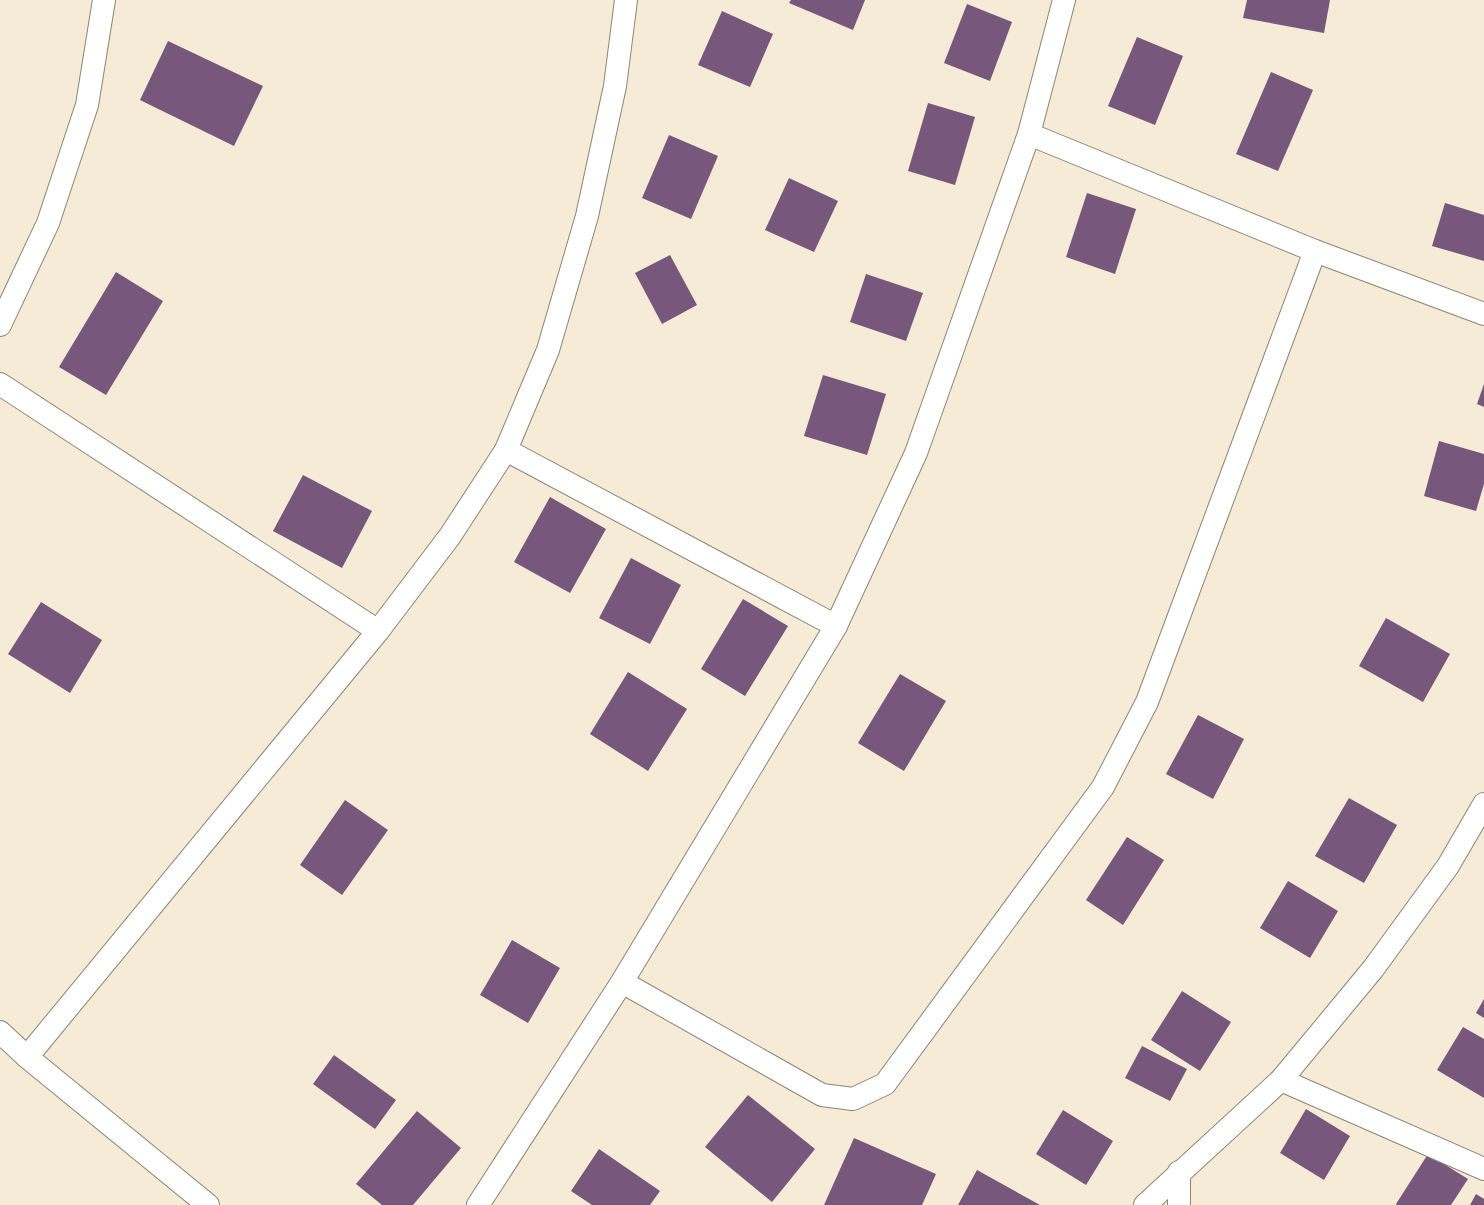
<svg xmlns="http://www.w3.org/2000/svg" width="1484" height="1205" font-family="Overpass,sans-serif">
	<rect width="100%" height="100%" fill="#f5ebd6"/>
	<g fill="#77577c">
		<path d="M 791,0 L 865,0 L 853,30 L 789,3 Z"/>
		<path d="M 1247,0 L 1330,0 L 1324,33 L 1243,18 Z"/>
		<path d="M 967,4 L 1012,22 L 990,81 L 944,63 Z"/>
		<path d="M 722,11 L 773,34 L 750,87 L 698,65 Z"/>
		<path d="M 1137,37 L 1183,56 L 1155,125 L 1108,106 Z"/>
		<path d="M 168,41 L 263,86 L 234,146 L 140,100 Z"/>
		<path d="M 1271,72 L 1313,90 L 1278,171 L 1236,154 Z"/>
		<path d="M 928,103 L 975,117 L 955,185 L 908,171 Z"/>
		<path d="M 669,135 L 718,156 L 691,219 L 642,198 Z"/>
		<path d="M 789,178 L 838,201 L 814,252 L 765,230 Z"/>
		<path d="M 1087,193 L 1136,209 L 1115,274 L 1066,257 Z"/>
		<path d="M 1445,203 L 1484,215 L 1484,261 L 1432,246 Z"/>
		<path d="M 670,255 L 697,305 L 662,324 L 635,273 Z"/>
		<path d="M 116,272 L 163,301 L 106,395 L 59,367 Z"/>
		<path d="M 866,274 L 923,293 L 906,341 L 850,322 Z"/>
		<path d="M 823,375 L 886,394 L 867,455 L 804,436 Z"/>
		<path d="M 1484,384 L 1484,407 L 1477,404 Z"/>
		<path d="M 1439,441 L 1484,454 L 1484,484 L 1476,511 L 1424,496 Z"/>
		<path d="M 303,475 L 372,511 L 342,568 L 273,531 Z"/>
		<path d="M 550,497 L 606,529 L 570,593 L 514,562 Z"/>
		<path d="M 631,558 L 681,585 L 650,644 L 599,618 Z"/>
		<path d="M 743,599 L 788,626 L 745,696 L 701,669 Z"/>
		<path d="M 41,602 L 102,640 L 70,693 L 8,654 Z"/>
		<path d="M 1386,618 L 1450,654 L 1423,702 L 1359,666 Z"/>
		<path d="M 628,672 L 687,709 L 648,771 L 590,734 Z"/>
		<path d="M 900,674 L 946,701 L 904,771 L 858,743 Z"/>
		<path d="M 1198,715 L 1244,739 L 1213,799 L 1166,774 Z"/>
		<path d="M 1349,798 L 1397,825 L 1364,883 L 1315,856 Z"/>
		<path d="M 345,800 L 388,830 L 342,895 L 300,865 Z"/>
		<path d="M 1127,837 L 1164,860 L 1123,925 L 1086,900 Z"/>
		<path d="M 1288,881 L 1338,911 L 1310,958 L 1260,928 Z"/>
		<path d="M 512,940 L 560,968 L 528,1023 L 480,995 Z"/>
		<path d="M 1182,991 L 1231,1022 L 1200,1071 L 1151,1040 Z"/>
		<path d="M 1484,999 L 1484,1018 L 1476,1013 Z"/>
		<path d="M 1463,1027 L 1484,1039 L 1484,1098 L 1437,1070 Z"/>
		<path d="M 1142,1046 L 1187,1069 L 1170,1101 L 1125,1078 Z"/>
		<path d="M 334,1055 L 396,1100 L 375,1129 L 313,1084 Z"/>
		<path d="M 748,1095 L 815,1149 L 772,1202 L 705,1147 Z"/>
		<path d="M 1306,1109 L 1350,1136 L 1324,1180 L 1280,1153 Z"/>
		<path d="M 1063,1110 L 1113,1141 L 1086,1185 L 1036,1154 Z"/>
		<path d="M 417,1111 L 461,1148 L 413,1205 L 382,1205 L 356,1184 Z"/>
		<path d="M 854,1138 L 936,1174 L 922,1205 L 824,1205 Z"/>
		<path d="M 599,1149 L 660,1191 L 650,1205 L 592,1205 L 571,1191 Z"/>
		<path d="M 1428,1154 L 1468,1179 L 1451,1205 L 1397,1205 L 1396,1204 Z"/>
		<path d="M 977,1170 L 1040,1205 L 958,1205 Z"/>
		<path d="M 1476,1194 L 1484,1199 L 1484,1205 L 1470,1205 Z"/>
	</g>
	<g fill="none" stroke-linecap="round" stroke-linejoin="round">
		<g stroke="#8d8471" stroke-width="24">
			<g id="minor">
				<path d="M 1029,134 L 1315,251 L 1484,314"/>
				<path d="M 0,325 L 48,223 L 87,105 L 104,0"/>
				<path d="M 0,384 L 378,631"/>
				<path d="M 506,450 L 836,626"/>
				<path d="M 622,982 L 822,1095 L 853,1099 L 885,1084 L 1103,787 L 1147,702 L 1315,251"/>
				<path d="M 0,1032 L 27,1057 L 208,1205"/>
				<path d="M 27,1057 L 378,631 L 450,536 L 506,450 L 548,350 L 587,216 L 615,86 L 626,0"/>
				<path d="M 1281,1080 L 1484,1169"/>
				<path d="M 478,1205 L 622,982 L 836,626 L 916,453 L 1029,134 L 1064,0"/>
				<path d="M 1145,1205 L 1281,1080 L 1373,969 L 1448,866 L 1484,804"/>
				<path d="M 1179,1205 L 1179,1172"/>
			</g>
		</g>
		<use href="#minor" stroke="#fff" stroke-width="22"/>
	</g>
</svg>
